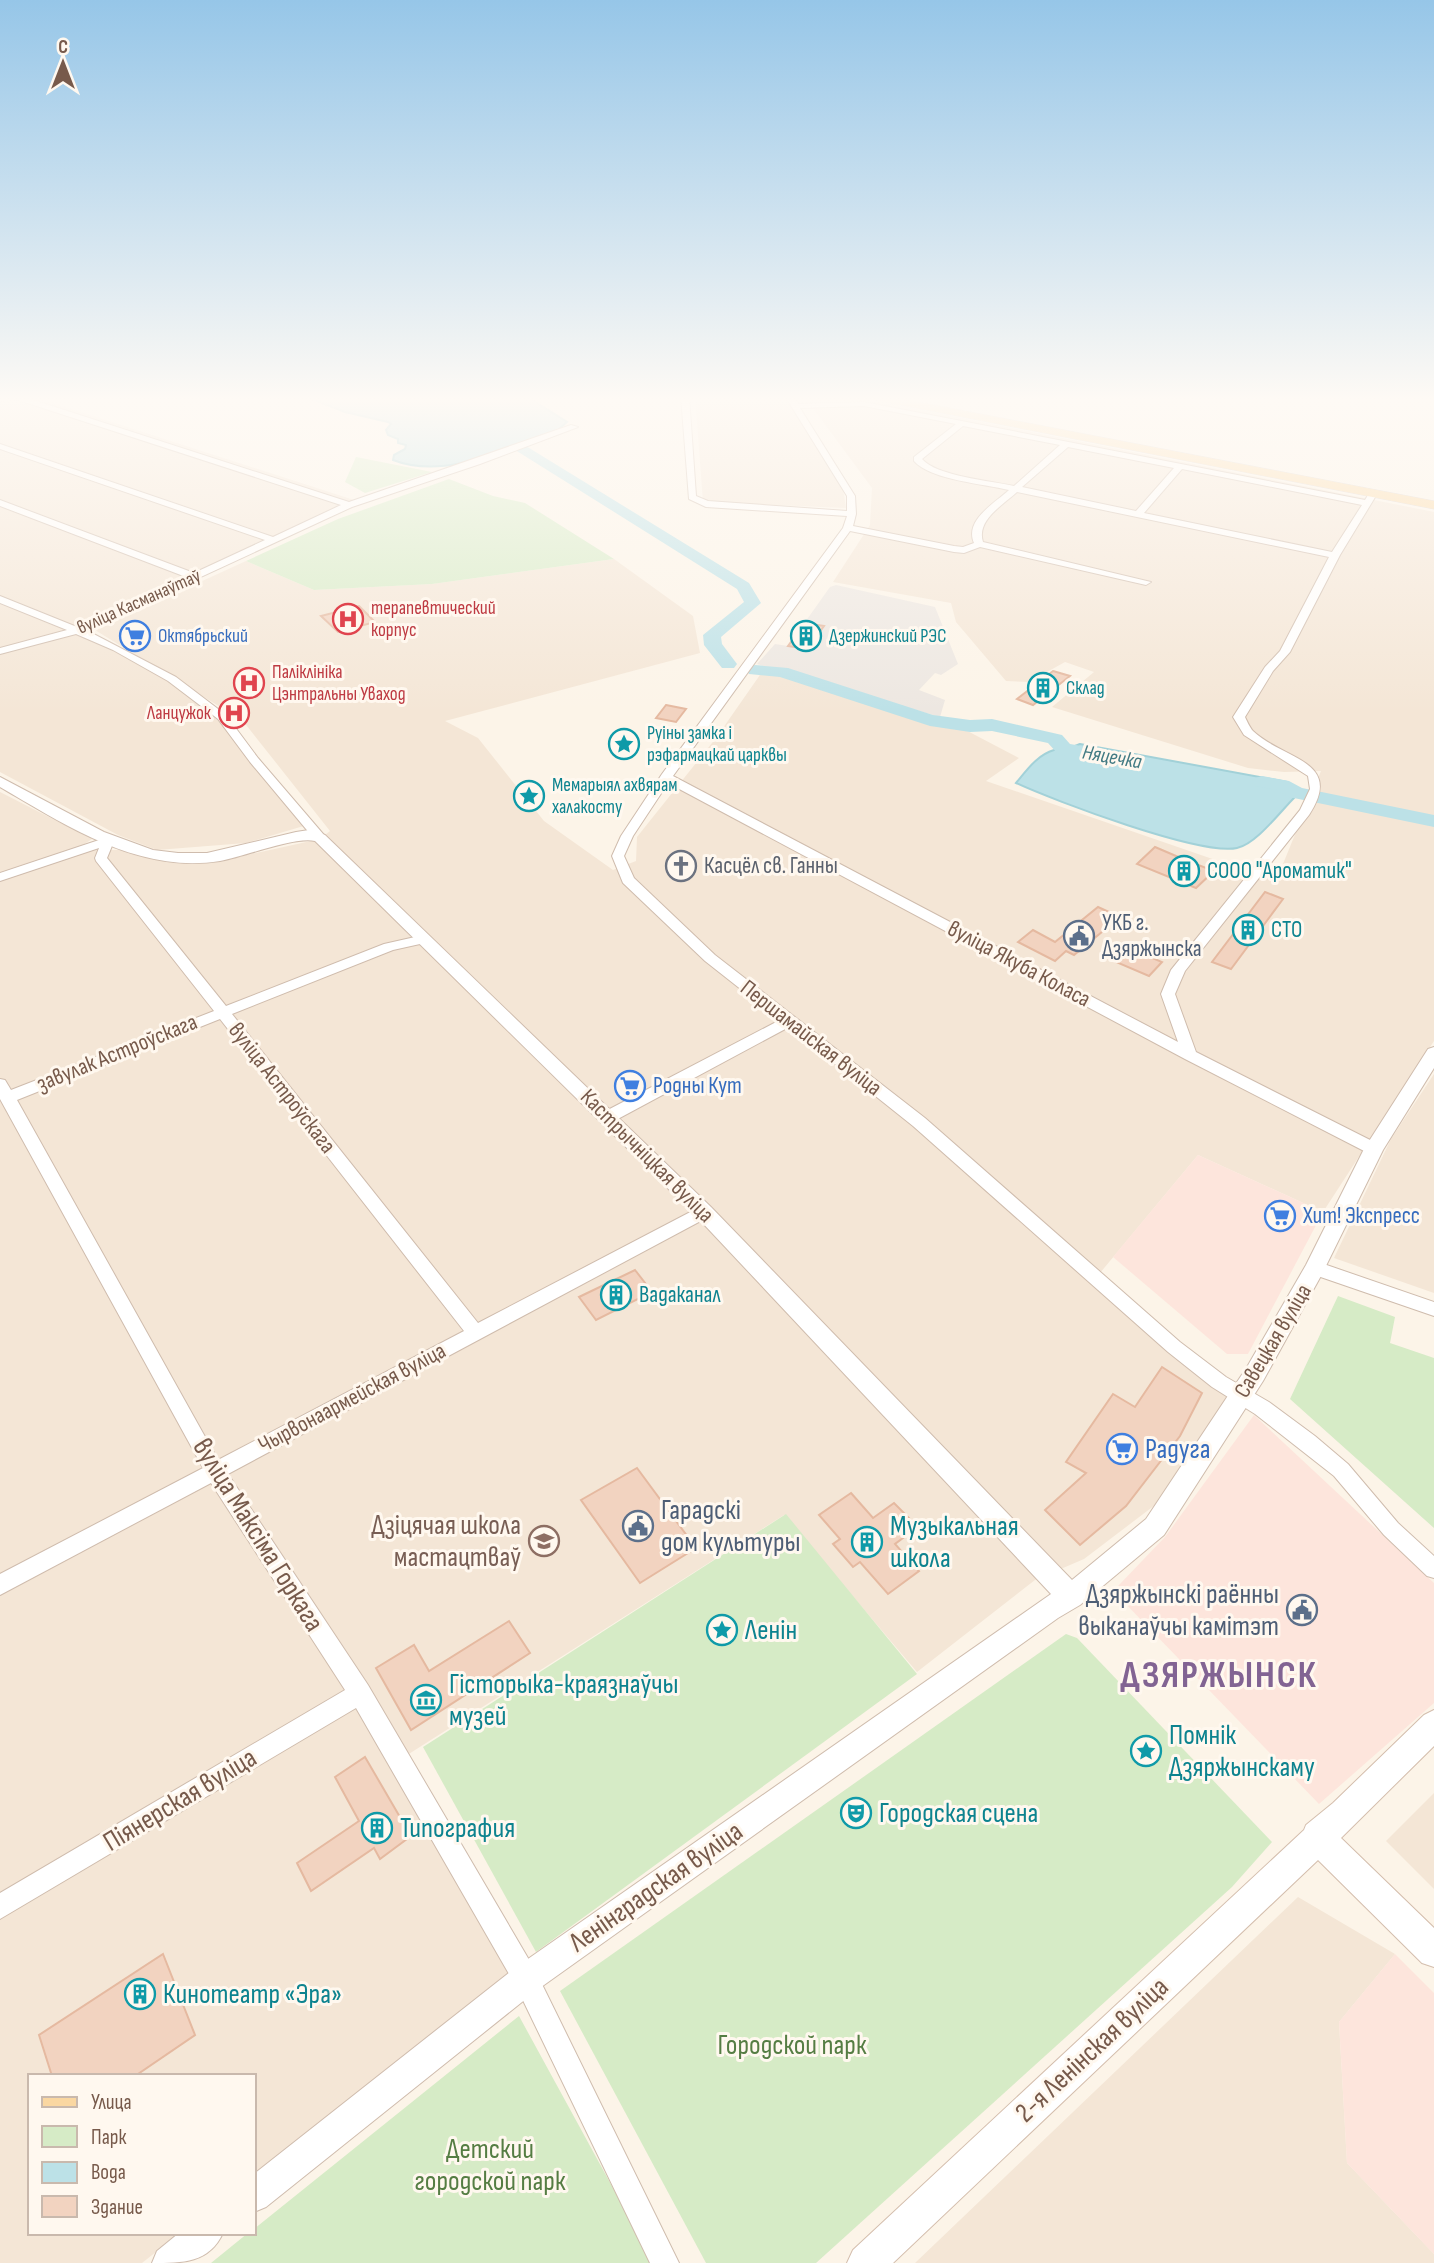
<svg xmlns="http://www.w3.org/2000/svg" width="1434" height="2263" font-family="'Sofia Sans Condensed',sans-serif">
	<rect width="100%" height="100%" fill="#fcf4e8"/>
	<g fill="#f4e6d6">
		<path d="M 0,396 L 31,396 L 354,500 L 71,629 L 149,667 L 211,710 L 307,825 L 246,843 L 157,850 L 118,835 L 0,772 Z"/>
		<path d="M 695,396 L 787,396 L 843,488 L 846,508 L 703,502 Z"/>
		<path d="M 804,396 L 851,396 L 1434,512 L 1434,1041 L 1323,1212 L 1198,1155 L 1095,1279 L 1229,1399 L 1155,1505 L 1084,1559 L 1035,1580 L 917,1672 L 784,1515 L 390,1766 L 513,1975 L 254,2176 L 254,2076 L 30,2076 L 30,2233 L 180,2233 L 142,2263 L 0,2263 L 0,880 L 92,850 L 122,850 L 173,858 L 224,860 L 320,839 L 330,831 L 243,721 L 95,630 L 246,561 L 314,590 L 432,584 L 614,559 L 693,616 L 700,653 L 445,721 L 478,738 L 544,821 L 613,870 L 636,861 L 637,837 L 716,738 L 762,672 L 801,681 L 956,725 L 1019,758 L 986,781 L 1276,881 L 1321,771 L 1284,772 L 1248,768 L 1052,707 L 1094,672 L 1065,662 L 1029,682 L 1006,681 L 956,622 L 951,603 L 833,582 L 870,525 L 872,488 Z"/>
		<path d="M 0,792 L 92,839 L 77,849 L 0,874 Z"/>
		<path d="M 1434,1074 L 1434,1293 L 1334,1258 L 1391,1139 Z"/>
		<path d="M 1434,1793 L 1434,1889 L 1386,1841 Z"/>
		<path d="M 1298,1897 L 1395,1954 L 1339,2022 L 1347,2163 L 1434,2254 L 1434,2263 L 915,2263 Z"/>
	</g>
	<g fill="#fde5dc">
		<path d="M 1198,1155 L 1323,1212 L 1248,1354 L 1227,1354 L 1113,1257 Z"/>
		<path d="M 1254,1415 L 1434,1583 L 1434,1703 L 1319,1804 L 1120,1598 L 1118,1586 L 1165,1537 Z"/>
		<path d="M 1395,1954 L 1434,1993 L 1434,2254 L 1347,2163 L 1339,2022 Z"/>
	</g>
	<path fill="#ede7e1" d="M 836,585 L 935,607 L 958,664 L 941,675 L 935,673 L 919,690 L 945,700 L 940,717 L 757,664 L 775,644 L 788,646 L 830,587 Z"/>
	<g fill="#d6ebc6">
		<path d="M 356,457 L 432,472 L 365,493 L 345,482 Z"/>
		<path d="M 449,479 L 493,496 L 525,503 L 614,559 L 432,584 L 314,590 L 246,561 L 338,519 Z"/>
		<path d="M 1338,1296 L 1395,1317 L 1390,1343 L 1434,1358 L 1434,1528 L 1290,1399 Z"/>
		<path d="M 786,1514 L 917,1674 L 536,1952 L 423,1747 Z"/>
		<path d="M 1066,1634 L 1077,1638 L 1272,1842 L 1232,1887 L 816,2263 L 706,2263 L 560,1991 Z"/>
		<path d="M 519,2016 L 654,2263 L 211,2263 L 248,2233 L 254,2233 L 254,2229 Z"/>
	</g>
	<g fill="#bce1e7" stroke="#a2d1d8" stroke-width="2">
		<path d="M 304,396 L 526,396 L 567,422 L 558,430 C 508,447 447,481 393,460 L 394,455 L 405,449 L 406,445 L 398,443 L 398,439 L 388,435 L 386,430 L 391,424 L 388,422 L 345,412 Z"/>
		<path d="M 1080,744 L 1287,782 L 1297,795 C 1282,809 1257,844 1237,848 C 1201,856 1055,801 1016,783 C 1027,770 1037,755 1054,750 C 1063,747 1070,749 1080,744 Z"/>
	</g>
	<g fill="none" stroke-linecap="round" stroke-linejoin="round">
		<g fill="#bce1e7" fill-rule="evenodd">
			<path d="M 490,424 L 749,583 L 761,603 L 721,637 L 722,644 L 737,664 L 734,668 L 722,668 L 704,645 L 703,635 L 744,602 L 737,589 L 485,431 L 483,428 Z"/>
			<path d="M 755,665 L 788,668 L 933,715 L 970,720 L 992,719 L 1062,735 L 1070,744 L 1110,751 L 1113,755 L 1103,761 L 1064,755 L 1057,753 L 1048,743 L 992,731 L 970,732 L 930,726 L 780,677 L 749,674 L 746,670 L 749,666 Z"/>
			<path d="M 1262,776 L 1289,781 L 1302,788 L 1434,815 L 1434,827 L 1289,797 L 1277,790 L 1255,786 L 1252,782 L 1255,778 Z"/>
		</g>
	</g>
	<g fill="#f2d3c0" stroke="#e5b9a0" stroke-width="2">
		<path d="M 359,606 L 375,622 L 338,632 L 321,616 Z"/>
		<path d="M 805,623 L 824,626 L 807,649 L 788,646 Z"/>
		<path d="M 1053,671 L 1070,676 L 1033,705 L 1017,699 Z"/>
		<path d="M 666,705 L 686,709 L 676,722 L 656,718 Z"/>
		<path d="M 1155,847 L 1183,859 L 1214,871 L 1196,888 L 1137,864 Z"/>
		<path d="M 1265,892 L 1283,899 L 1231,969 L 1212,962 Z"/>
		<path d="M 1098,907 L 1120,917 L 1074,955 L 1066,951 L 1055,961 L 1018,942 L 1033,930 L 1055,942 Z"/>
		<path d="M 1129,948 L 1162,962 L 1149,976 L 1116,962 Z"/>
		<path d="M 635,1270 L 652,1292 L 596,1320 L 579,1297 Z"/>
		<path d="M 1162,1367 L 1202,1393 L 1180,1436 L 1126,1506 L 1080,1545 L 1045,1510 L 1086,1473 L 1066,1462 L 1113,1394 L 1135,1407 Z"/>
		<path d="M 637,1468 L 696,1548 L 640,1583 L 581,1500 Z"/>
		<path d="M 851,1493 L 873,1518 L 894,1503 L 918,1527 L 895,1544 L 919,1571 L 888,1594 L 860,1562 L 853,1567 L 833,1544 L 840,1539 L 819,1515 Z"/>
		<path d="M 509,1621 L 530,1653 L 411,1730 L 376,1668 L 414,1645 L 429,1671 Z"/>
		<path d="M 365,1757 L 411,1836 L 380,1859 L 374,1848 L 311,1891 L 297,1863 L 359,1821 L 335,1777 Z"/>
		<path d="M 163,1954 L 195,2035 L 135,2076 L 52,2076 L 39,2035 Z"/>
	</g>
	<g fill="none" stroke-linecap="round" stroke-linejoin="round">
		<g stroke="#cfbcad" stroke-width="2">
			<g id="minor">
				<path d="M 21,396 L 349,502 L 571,425 L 578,427 L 480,464 L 352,507 L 86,630 L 176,677 L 226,715 L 258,758 L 324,835 L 324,841 L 316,841 L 250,762 L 218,719 L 168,681 L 113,650 L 76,634 L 0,654 L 0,648 L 67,630 L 0,603 L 0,596 L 77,627 L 186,577 L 0,506 L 0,500 L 194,573 L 265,540 L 0,449 L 0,444 L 273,537 L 341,505 L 18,400 L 0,401 L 0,397 Z"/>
				<path d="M 681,396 L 689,396 L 696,496 L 708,501 L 847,511 L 847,496 L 785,396 L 793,396 L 798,404 L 864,402 L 1365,500 L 1370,492 L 1377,494 L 1340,555 L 1290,652 L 1273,671 L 1245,717 C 1247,721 1250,728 1253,731 C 1283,760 1345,760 1309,815 L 1185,971 L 1175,994 L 1196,1052 L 1380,1145 L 1382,1149 L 1380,1153 L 1368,1153 L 1185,1059 L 668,783 L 633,836 L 624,856 L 634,878 L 715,955 L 925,1118 L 1180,1342 L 1226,1377 L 1269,1402 L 1315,1436 L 1348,1464 L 1398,1523 L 1434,1556 L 1434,1578 L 1427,1576 L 1384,1535 L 1334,1476 L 1255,1414 L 1212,1387 L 1168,1352 L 913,1126 L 789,1027 L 614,1121 L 602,1121 L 600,1117 L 602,1113 L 780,1020 L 705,961 L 623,883 L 612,856 L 621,836 L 662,774 L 843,528 L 847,516 L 706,507 L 689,499 ZM 864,406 L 956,424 L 914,457 L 914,461 C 931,480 984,484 1009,490 C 995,503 964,520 974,543 L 963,547 L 954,546 L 853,526 L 856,514 L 855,496 L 800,408 ZM 963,426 L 1060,445 L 1014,486 C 992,481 936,476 922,459 ZM 1068,447 L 1174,468 L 1136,511 L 1022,487 ZM 1182,469 L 1362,505 L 1332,552 L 1144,513 ZM 1017,492 L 1329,557 L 1280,651 L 1265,667 L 1233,717 L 1244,735 L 1308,776 L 1310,789 L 1300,810 L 1171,970 L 1161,994 L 1178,1042 L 673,776 L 850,531 L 954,552 L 964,553 L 980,547 L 1146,585 L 1151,582 L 983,542 C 976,520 1003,505 1017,492 Z"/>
				<path d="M 108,837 L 114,841 L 107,858 L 226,1006 L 384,944 L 424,935 L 429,936 L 431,939 L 429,942 L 393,950 L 232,1014 L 478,1323 L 698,1208 L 710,1208 L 712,1212 L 710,1216 L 228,1474 L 368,1685 L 535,1970 L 679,2263 L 650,2263 L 517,1988 L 356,1708 L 0,1919 L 0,1893 L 345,1690 L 211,1483 L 0,1595 L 0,1574 L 203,1468 L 0,1099 L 0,1079 L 5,1080 L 11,1090 L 214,1011 L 96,861 L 95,858 L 99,848 L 0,881 L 0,873 ZM 220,1019 L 464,1331 L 218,1460 L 17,1100 Z"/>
				<path d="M 1315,1261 L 1434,1302 L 1434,1316 L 1309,1273 L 1306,1268 L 1309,1263 Z"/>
			</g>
		</g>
		<g stroke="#cfbcad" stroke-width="2">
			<g id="tertiary">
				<path d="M 0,777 L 104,832 L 153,850 L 178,853 L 207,853 L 296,832 L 309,830 L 325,835 L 711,1207 L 1072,1580 L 1146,1519 L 1247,1367 L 1306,1265 L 1364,1149 L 1428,1049 L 1434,1047 L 1434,1068 L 1383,1150 L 1322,1274 L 1263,1381 L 1164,1535 L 1080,1605 L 1058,1618 L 537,1990 L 266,2207 L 254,2212 L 254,2174 L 515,1968 L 1051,1594 L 697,1217 L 315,841 C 296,836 243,857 220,861 C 139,874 67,826 0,787 Z"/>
				<path d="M 179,2233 L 223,2233 C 209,2263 183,2263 152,2263 L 157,2251 Z"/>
			</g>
		</g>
		<g stroke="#d4bead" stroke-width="2">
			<path id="secondary" d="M 1434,1710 L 1434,1746 L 1341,1838 L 1434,1928 L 1434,1967 L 1422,1963 L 1318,1860 L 893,2263 L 847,2263 L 853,2250 L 1304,1830 L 1306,1825 L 1333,1803 L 1424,1715 Z"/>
		</g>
		<g stroke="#d9d1cd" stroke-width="1">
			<path id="primary" d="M 864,396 L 887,396 L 1434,501 L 1434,509 L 870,399 Z"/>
		</g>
		<use href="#minor" fill="#fff" fill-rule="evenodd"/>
		<use href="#tertiary" fill="#fff" fill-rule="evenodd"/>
		<use href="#secondary" fill="#fff" fill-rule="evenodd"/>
		<use href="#primary" fill="#fad7a1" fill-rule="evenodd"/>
	</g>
	<linearGradient id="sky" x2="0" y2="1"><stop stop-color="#96c6e8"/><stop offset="0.56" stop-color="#fefaf5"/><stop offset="1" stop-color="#fefaf5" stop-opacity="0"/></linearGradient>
	<rect width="1434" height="713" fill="url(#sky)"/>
	<defs>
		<g id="hospital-ring" transform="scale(1.575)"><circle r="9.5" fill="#fff8ef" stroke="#e0444e" stroke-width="1.5"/><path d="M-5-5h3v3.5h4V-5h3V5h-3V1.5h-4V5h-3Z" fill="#e0444e"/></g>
		<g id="supermarket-ring" transform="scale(1.575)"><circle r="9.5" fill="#fff8ef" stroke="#3f7fe0" stroke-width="1.5"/><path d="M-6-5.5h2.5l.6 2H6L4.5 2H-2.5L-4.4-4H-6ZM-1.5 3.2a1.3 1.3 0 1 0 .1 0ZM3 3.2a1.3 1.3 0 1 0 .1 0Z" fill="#3f7fe0"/></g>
		<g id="building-ring" transform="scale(1.575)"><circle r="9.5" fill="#fff8ef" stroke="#0f9aa8" stroke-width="1.5"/><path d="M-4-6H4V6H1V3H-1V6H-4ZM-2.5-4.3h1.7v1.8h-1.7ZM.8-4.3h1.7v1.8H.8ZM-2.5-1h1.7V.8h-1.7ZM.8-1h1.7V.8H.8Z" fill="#0f9aa8"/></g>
		<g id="sight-ring" transform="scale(1.575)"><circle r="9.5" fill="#fff8ef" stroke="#0f9aa8" stroke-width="1.5"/><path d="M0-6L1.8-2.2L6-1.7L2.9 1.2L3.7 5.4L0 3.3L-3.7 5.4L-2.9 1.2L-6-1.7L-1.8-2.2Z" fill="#0f9aa8"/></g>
		<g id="church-ring" transform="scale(1.575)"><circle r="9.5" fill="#fff8ef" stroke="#6b7280" stroke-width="1.5"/><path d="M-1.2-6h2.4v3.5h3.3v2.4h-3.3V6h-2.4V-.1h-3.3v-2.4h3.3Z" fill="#6b7280"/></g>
		<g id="civic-ring" transform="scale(1.575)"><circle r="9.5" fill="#fff8ef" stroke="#5c6f8a" stroke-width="1.5"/><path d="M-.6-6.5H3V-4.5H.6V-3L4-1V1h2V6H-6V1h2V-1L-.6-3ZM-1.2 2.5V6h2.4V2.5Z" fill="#5c6f8a"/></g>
		<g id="school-ring" transform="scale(1.575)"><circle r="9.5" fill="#fff8ef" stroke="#8d6e63" stroke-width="1.5"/><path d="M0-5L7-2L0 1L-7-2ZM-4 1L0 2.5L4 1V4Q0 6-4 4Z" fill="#8d6e63"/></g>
		<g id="museum-ring" transform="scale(1.575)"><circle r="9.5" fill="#fff8ef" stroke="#0f9aa8" stroke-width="1.5"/><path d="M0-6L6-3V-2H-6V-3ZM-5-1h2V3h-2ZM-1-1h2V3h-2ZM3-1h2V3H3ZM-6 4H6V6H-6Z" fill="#0f9aa8"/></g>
		<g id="theatre-ring" transform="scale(1.575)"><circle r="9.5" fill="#fff8ef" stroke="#0f9aa8" stroke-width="1.5"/><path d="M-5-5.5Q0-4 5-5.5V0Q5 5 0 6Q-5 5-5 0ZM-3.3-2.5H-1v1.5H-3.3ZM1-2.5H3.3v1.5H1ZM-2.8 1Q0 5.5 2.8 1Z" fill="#0f9aa8"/></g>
	</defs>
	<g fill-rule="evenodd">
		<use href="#hospital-ring" x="348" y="619"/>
		<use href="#supermarket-ring" x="135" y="636"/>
		<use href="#building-ring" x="806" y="636"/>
		<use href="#hospital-ring" x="249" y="683"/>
		<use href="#building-ring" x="1043" y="688"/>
		<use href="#hospital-ring" x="234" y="713"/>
		<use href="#sight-ring" x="624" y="744"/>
		<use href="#sight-ring" x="529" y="796"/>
		<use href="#church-ring" x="681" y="866"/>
		<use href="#building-ring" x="1184" y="871"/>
		<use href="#building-ring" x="1248" y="930"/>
		<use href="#civic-ring" x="1079" y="936"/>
		<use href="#supermarket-ring" x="630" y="1086"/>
		<use href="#supermarket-ring" x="1280" y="1216"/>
		<use href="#building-ring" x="616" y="1295"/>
		<use href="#supermarket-ring" x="1122" y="1449"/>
		<use href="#civic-ring" x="638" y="1526"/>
		<use href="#school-ring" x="544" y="1541"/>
		<use href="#building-ring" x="867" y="1542"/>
		<use href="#civic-ring" x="1302" y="1610"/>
		<use href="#sight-ring" x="722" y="1630"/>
		<use href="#museum-ring" x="426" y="1700"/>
		<use href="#sight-ring" x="1146" y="1751"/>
		<use href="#theatre-ring" x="856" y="1813"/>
		<use href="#building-ring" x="377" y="1828"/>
		<use href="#building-ring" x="140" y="1994"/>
	</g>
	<g text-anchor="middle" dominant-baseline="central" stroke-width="6" stroke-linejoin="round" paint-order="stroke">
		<g font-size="19" fill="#775a4b" stroke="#fff8ef">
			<text transform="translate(139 602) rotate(-24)">вуліца Касманаўтаў</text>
		</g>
		<g font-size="19" fill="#be3a42" stroke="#fff8ef" text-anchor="start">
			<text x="371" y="608">терапевтический<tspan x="371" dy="22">корпус</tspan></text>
			<text x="272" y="672">Паліклініка<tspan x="272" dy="22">Цэнтральны Уваход</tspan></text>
			<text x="211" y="713" text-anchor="end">Ланцужок</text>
		</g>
		<g font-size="19" fill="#366cbe" stroke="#fff8ef" text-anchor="start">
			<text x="158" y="636">Октябрьский</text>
		</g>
		<g font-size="19" fill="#0d838f" stroke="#fff8ef" text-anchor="start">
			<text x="829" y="636">Дзержинский РЭС</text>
			<text x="1066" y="688">Склад</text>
			<text x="647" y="733">Руіны замка і<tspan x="647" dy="22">рэфармацкай царквы</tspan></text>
			<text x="552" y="785">Мемарыял ахвярам<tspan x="552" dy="22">халакосту</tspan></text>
		</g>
		<g font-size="21" font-style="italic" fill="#427a83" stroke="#fff8ef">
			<text transform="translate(1112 757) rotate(10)">Няцечка</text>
		</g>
		<g font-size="23" fill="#5b616d" stroke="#fff8ef" text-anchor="start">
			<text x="704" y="866">Касцёл св. Ганны</text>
		</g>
		<g font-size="23" fill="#0d838f" stroke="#fff8ef" text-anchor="start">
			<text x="1207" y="871">СООО "Ароматик"</text>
			<text x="1271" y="930">СТО</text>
			<text x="639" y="1295">Вадаканал</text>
		</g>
		<g font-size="23" fill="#4e5e75" stroke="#fff8ef" text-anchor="start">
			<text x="1102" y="923">УКБ г.<tspan x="1102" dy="26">Дзяржынска</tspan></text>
		</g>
		<g font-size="23" fill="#775a4b" stroke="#fff8ef">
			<text transform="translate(1019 964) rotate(28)">вуліца Якуба Коласа</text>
			<text transform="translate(811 1038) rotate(38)">Першамайская вуліца</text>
			<text transform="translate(117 1053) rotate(-22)">завулак Астроўскага</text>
			<text transform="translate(282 1088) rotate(52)">вуліца Астроўскага</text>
			<text transform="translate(647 1156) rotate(45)">Кастрычніцкая вуліца</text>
			<text transform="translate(1273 1341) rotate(-59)">Савецкая вуліца</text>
			<text transform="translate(352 1398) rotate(-28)">Чырвонаармейская вуліца</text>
		</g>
		<g font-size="23" fill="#366cbe" stroke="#fff8ef" text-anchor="start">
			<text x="653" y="1086">Родны Кут</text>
			<text x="1303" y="1216">Хит! Экспресс</text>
		</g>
		<g font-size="28" fill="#366cbe" stroke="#fff8ef" text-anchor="start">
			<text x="1145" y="1449">Радуга</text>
		</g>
		<g font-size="28" fill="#4e5e75" stroke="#fff8ef" text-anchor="start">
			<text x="661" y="1510">Гарадскі<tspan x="661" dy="32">дом культуры</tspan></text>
			<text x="1279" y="1594" text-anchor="end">Дзяржынскі раённы<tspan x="1279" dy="32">выканаўчы камітэт</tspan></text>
		</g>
		<g font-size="28" fill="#785e54" stroke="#fff8ef" text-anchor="end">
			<text x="521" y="1525">Дзіцячая школа<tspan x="521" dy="32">мастацтваў</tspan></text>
		</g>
		<g font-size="28" fill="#0d838f" stroke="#fff8ef" text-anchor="start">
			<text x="890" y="1526">Музыкальная<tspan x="890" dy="32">школа</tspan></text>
			<text x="745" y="1630">Ленін</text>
			<text x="449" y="1684">Гісторыка-краязнаўчы<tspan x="449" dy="32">музей</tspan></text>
			<text x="1169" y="1735">Помнік<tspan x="1169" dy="32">Дзяржынскаму</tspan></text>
			<text x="879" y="1813">Городская сцена</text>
			<text x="400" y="1828">Типография</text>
			<text x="163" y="1994">Кинотеатр «Эра»</text>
		</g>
		<g font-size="28" fill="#775a4b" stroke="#fff8ef">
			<text transform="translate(258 1535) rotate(58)">вуліца Максіма Горкага</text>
			<text transform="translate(180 1800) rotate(-31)">Піянерская вуліца</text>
			<text transform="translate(656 1887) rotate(-35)">Ленінградская вуліца</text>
			<text transform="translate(1092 2050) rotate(-43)">2-я Ленінская вуліца</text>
		</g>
		<g font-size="28" fill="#557d43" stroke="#fff8ef">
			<text x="792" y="2045">Городской парк</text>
			<text x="490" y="2149">Детский<tspan x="490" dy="32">городской парк</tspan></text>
		</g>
		<g font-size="37" font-weight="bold" letter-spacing="2" fill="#826493" stroke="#fff8ef">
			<text x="1219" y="1676">ДЗЯРЖЫНСК</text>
		</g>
	</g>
	<rect x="28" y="2074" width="228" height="161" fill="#fff8ef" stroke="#c9b9ad" stroke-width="2"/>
	<rect x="42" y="2097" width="35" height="10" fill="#fad7a1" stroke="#c9b9ad" stroke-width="2"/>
	<text x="91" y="2109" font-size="21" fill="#775a4b">Улица</text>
	<rect x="42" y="2126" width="35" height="21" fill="#d6ebc6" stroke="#c9b9ad" stroke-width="2"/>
	<text x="91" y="2144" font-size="21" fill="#775a4b">Парк</text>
	<rect x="42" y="2162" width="35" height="21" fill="#bce1e7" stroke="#c9b9ad" stroke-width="2"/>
	<text x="91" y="2179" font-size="21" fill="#775a4b">Вода</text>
	<rect x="42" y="2196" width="35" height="21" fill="#f2d3c0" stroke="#c9b9ad" stroke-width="2"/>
	<text x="91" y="2214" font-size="21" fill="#775a4b">Здание</text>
	<g transform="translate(63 63)" stroke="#fff8ef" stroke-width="5" paint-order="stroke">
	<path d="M0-5L12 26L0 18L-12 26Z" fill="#775a4b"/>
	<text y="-10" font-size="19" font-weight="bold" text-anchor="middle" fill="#775a4b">С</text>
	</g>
</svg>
